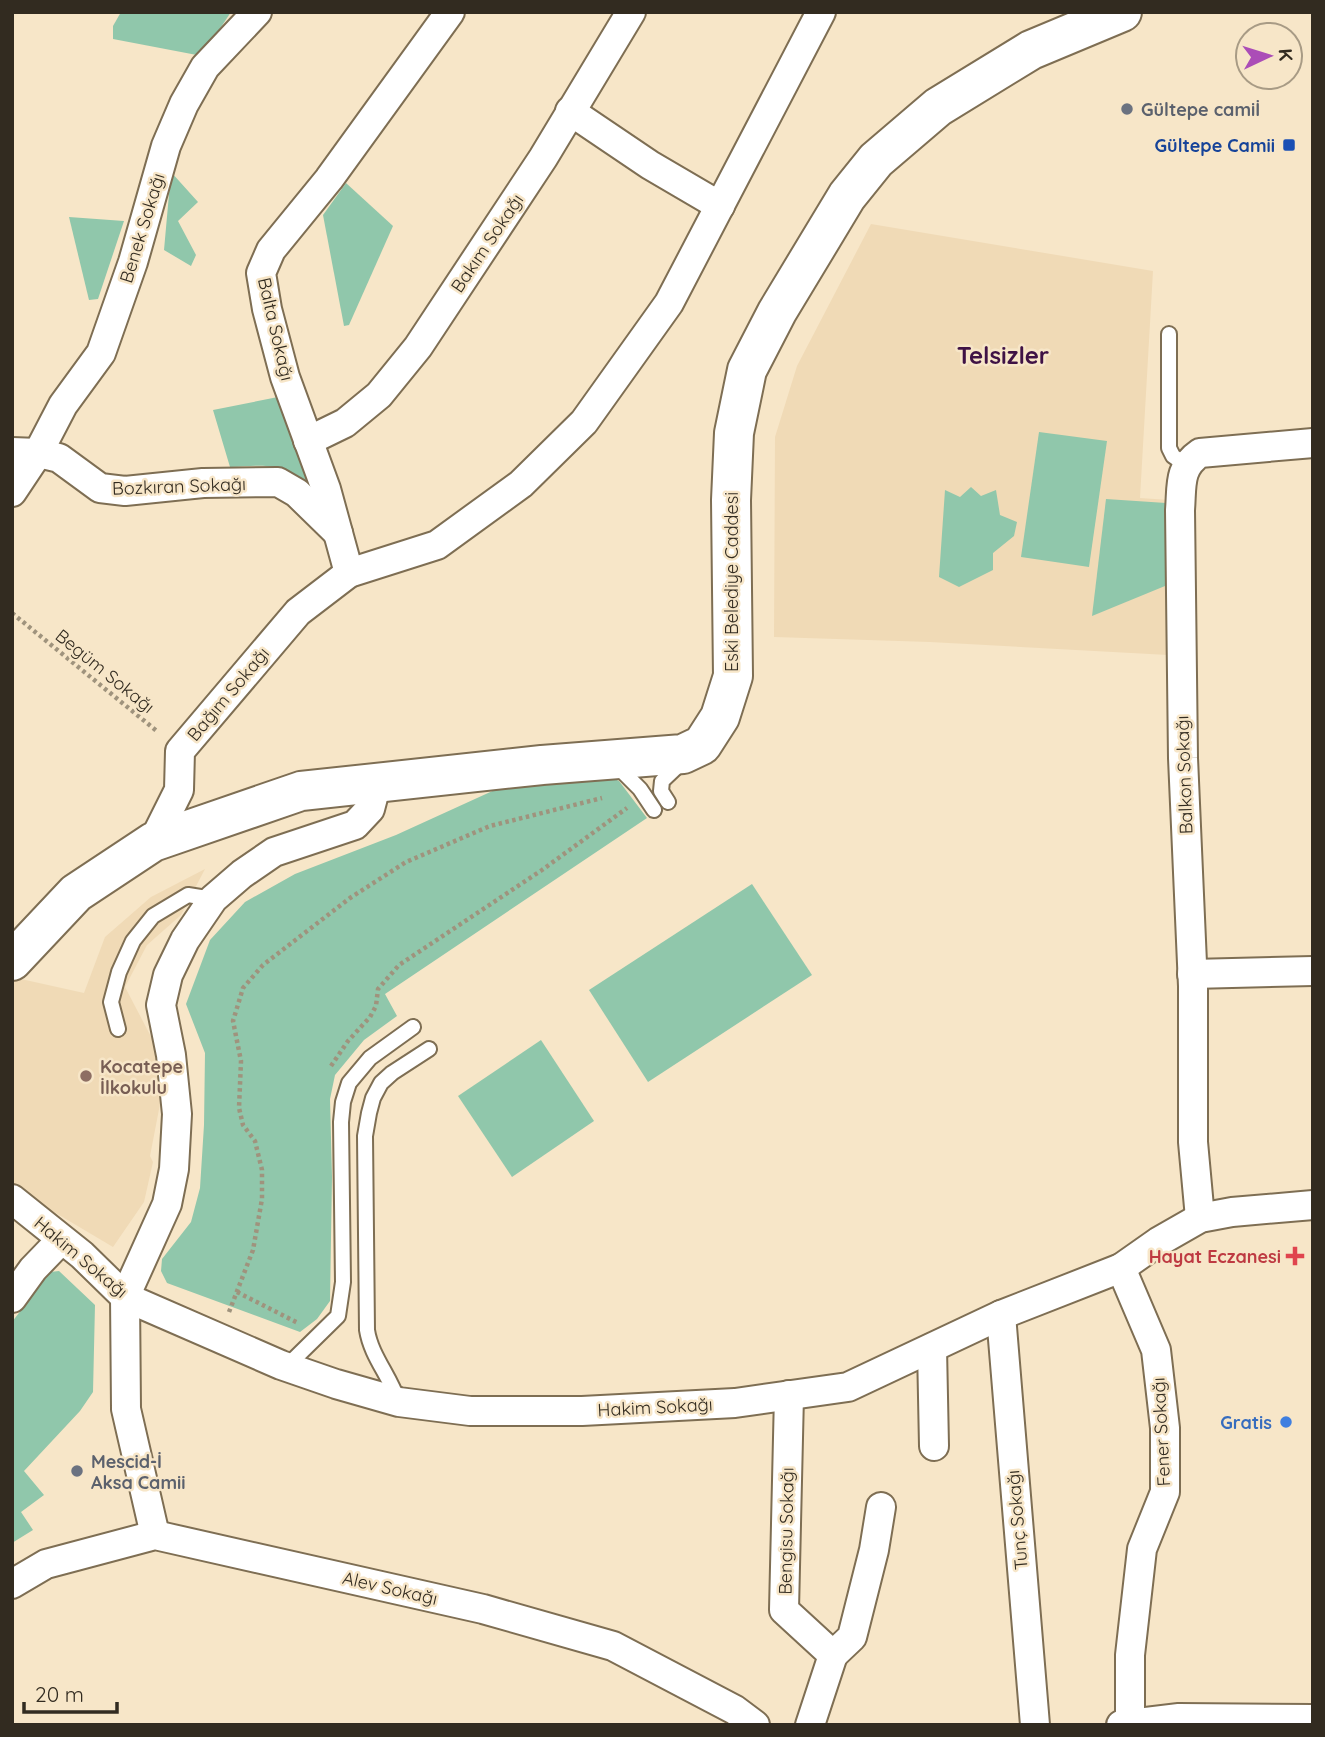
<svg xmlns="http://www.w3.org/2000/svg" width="1325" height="1737" font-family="Quicksand,sans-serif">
	<rect width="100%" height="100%" fill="#f7e6c8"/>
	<g fill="#f0dab6">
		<path d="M 871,224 L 1153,271 L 1140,498 L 1169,500 L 1168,655 L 930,642 L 774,637 L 775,437 L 797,366 Z"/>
		<path d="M 205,869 L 181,915 L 147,945 L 125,987 L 159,1052 L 161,1099 L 150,1156 L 153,1162 L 144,1202 L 113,1247 L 12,1187 L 12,977 L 84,993 L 105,937 L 151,897 Z"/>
	</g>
	<g fill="#90c7ab">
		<path d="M 121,12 L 231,12 L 202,56 L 113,39 L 113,26 Z"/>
		<path d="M 171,172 L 198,202 L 178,221 L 196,255 L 191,266 L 164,250 Z"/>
		<path d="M 346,183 L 393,226 L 349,325 L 344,326 L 323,215 Z"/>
		<path d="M 69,217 L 124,221 L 98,299 L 89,300 Z"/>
		<path d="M 278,397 L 311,491 C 281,461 270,465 230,467 L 213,410 Z"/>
		<path d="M 1039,432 L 1107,441 L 1089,567 L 1021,557 Z"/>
		<path d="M 971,487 L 981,496 L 996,490 L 1000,515 L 1017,522 L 1014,536 L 993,553 L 993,570 L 959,587 L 939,577 L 945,490 L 960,497 Z"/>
		<path d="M 1106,499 L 1166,503 L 1165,586 L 1092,616 Z"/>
		<path d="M 604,774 L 619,781 L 647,818 L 385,994 L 397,1016 L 364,1040 L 335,1075 L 330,1099 L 332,1177 L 330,1301 L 317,1319 L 300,1332 L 167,1283 L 161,1271 L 162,1259 L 191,1222 L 200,1188 L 204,1125 L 205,1053 L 186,1004 L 210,940 L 245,902 L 295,874 L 396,835 L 521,778 Z"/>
		<path d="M 752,884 L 812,975 L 648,1082 L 589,990 Z"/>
		<path d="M 541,1040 L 594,1121 L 512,1177 L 458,1096 Z"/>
		<path d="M 59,1271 L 95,1305 L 93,1392 L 80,1411 L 24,1471 L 44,1495 L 21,1512 L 33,1530 L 12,1543 L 12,1322 L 50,1272 Z"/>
	</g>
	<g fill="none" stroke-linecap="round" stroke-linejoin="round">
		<g stroke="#7e6e53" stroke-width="18">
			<g id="lane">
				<path d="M 1169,334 L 1169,448 L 1173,456 L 1186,465"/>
				<path d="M 616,765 L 640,789 L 654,810"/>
				<path d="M 668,802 L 661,791 L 662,781 L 682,762"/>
				<path d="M 118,1029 L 111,1002 L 119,972 L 133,941 L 153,916 L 188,895 L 213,899"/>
				<path d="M 286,1367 L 338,1316 L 343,1282 L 341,1122 L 343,1102 L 349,1083 L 370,1058 L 413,1027"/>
				<path d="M 398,1401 C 390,1376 371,1356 367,1330 L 365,1136 L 369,1113 L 373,1098 L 381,1083 L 392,1073 L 429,1049"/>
			</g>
		</g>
		<g stroke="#7e6e53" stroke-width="32">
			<g id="street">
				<path d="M 570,111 L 650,165 L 720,206"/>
				<path d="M 308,441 L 345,423 L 379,395 L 418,347 L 543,158 L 631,12"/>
				<path d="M 12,452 L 38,453 L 59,458 L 100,488 L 125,491 L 203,483 L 278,482 L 297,493 L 338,533"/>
				<path d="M 12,492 L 38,453 L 63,405 L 101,353 L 133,262 L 166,146 L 184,104 L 205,67 L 257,12"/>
				<path d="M 349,573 L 326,489 L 285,377 L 267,309 L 261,273 L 271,250 L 329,179 L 450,12"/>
				<path d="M 153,842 L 179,790 L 180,751 L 298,612 L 349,573 L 437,545 L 521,484 L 584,422 L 669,303 L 821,12"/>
				<path d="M 1192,974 L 1313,971"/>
				<path d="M 12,1199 L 82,1255 L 125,1297 L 281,1365 L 336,1384 L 399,1402 L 470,1411 L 582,1411 L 735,1403 L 848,1387 L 1001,1315 L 1121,1268 L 1158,1242 L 1200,1218 L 1232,1212 L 1313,1205"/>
				<path d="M 1200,1218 L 1193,1142 L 1193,986 L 1183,758 L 1180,510 C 1182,486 1178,468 1200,453 L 1313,443"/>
				<path d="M 1121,1268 L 1156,1350 L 1165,1428 L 1165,1492 L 1142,1549 L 1130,1655 L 1130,1723"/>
				<path d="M 12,1298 L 33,1269 L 61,1240"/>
				<path d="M 1001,1315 L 1035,1725"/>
				<path d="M 932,1348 L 934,1446"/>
				<path d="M 789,1395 L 784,1610 L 833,1655 L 810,1725"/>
				<path d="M 155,1535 L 126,1409 L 125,1297 L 167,1204 L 174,1169 L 177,1114 L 171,1055 L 161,1005 L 168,975 L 185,940 L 213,899 L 242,874 L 274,852 L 355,825 L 370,809 L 377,782"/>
				<path d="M 12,1584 L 46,1564 L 155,1535 L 483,1609 L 613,1646 L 735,1710 L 755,1725"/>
				<path d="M 833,1655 L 852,1637 L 874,1550 L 881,1507"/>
				<path d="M 1121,1725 L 1179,1718 L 1313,1719"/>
			</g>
		</g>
		<g stroke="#7e6e53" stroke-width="42">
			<path id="secondary" d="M 12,961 L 76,893 L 153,842 L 301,791 L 542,765 L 683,754 L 702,745 L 720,717 L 733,676 L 731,500 L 734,433 L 747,370 L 777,312 L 847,196 L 876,160 L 938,107 L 1031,50 L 1122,12"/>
		</g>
		<g stroke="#9f937d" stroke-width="4.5" stroke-dasharray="3.5 3.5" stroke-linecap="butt">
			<path d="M 12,613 L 158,732"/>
			<path d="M 331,1066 L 348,1041 L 370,1017 L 376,1006 L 378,989 L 399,965 L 542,870 L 627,808"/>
			<path d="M 237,1292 L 298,1323"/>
			<path d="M 229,1312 L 253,1250 L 262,1199 L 262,1170 L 255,1141 L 243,1125 L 239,1108 L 241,1061 L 233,1021 L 243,988 L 263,965 L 350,898 L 406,862 L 490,826 L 602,798"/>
		</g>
		<use href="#lane" stroke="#fff" stroke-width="14"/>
		<use href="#street" stroke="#fff" stroke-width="28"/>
		<use href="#secondary" stroke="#fff" stroke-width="38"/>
	</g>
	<g fill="#6b7280" stroke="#f7e6c8" stroke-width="2.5">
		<circle cx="1127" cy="109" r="7"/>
		<circle cx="77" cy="1471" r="7"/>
	</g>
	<rect fill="#1a4fb4" stroke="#f7e6c8" stroke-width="2.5" x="1282" y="138" width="14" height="14" rx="3.5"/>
	<circle fill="#8d6e63" stroke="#f7e6c8" stroke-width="2.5" cx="86" cy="1076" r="7"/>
	<path fill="#e0444e" stroke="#f7e6c8" stroke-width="2.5" d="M1291.5 1245.5h7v7h7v7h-7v7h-7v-7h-7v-7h7z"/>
	<circle fill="#3f7fe0" stroke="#f7e6c8" stroke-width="2.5" cx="1286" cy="1422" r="7"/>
	<g text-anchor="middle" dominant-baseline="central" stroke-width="5" stroke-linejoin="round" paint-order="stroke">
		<g font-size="18" font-weight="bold" fill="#5b616d" stroke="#f7e6c8" text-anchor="start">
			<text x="1141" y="109">Gültepe camiİ</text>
			<text x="91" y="1461">Mescid-İ<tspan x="91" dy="21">Aksa Camii</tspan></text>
		</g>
		<g font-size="18" font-weight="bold" fill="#164399" stroke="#f7e6c8" text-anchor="end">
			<text x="1275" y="145">Gültepe Camii</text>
		</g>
		<g font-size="18" fill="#322b20" stroke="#f7e6c8">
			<text transform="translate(142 228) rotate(-73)">Benek Sokağı</text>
			<text transform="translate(487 243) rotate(-56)">Bakım Sokağı</text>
			<text transform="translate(276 329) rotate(77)">Balta Sokağı</text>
			<text transform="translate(179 486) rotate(-2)">Bozkıran Sokağı</text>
			<text transform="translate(731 582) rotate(-90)">Eski Belediye Caddesi</text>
			<text transform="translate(105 671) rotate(39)">Begüm Sokağı</text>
			<text transform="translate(228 694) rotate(-50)">Bağım Sokağı</text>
			<text transform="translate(1184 775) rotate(-92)">Balkon Sokağı</text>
			<text transform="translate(81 1257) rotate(40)">Hakim Sokağı</text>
			<text transform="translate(655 1407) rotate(-3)">Hakim Sokağı</text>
			<text transform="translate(1161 1432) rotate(-93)">Fener Sokağı</text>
			<text transform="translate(1017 1520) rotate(-95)">Tunç Sokağı</text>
			<text transform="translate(786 1531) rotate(-89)">Bengisu Sokağı</text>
			<text transform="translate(390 1588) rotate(13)">Alev Sokağı</text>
		</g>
		<g font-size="18" font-weight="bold" fill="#785e54" stroke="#f7e6c8" text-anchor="start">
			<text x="100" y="1066">Kocatepe<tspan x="100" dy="21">İlkokulu</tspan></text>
		</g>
		<g font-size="18" font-weight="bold" fill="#be3a42" stroke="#f7e6c8" text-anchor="end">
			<text x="1281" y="1256">Hayat Eczanesi</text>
		</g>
		<g font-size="18" font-weight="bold" fill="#366cbe" stroke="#f7e6c8" text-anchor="end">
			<text x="1272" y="1422">Gratis</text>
		</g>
		<g font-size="24" font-weight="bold" fill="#3f1245" stroke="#f7e6c8">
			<text x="1003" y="355">Telsizler</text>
		</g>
	</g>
	<rect width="1325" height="1737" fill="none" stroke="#322b20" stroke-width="28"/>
	<g transform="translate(1269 56) rotate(86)"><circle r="33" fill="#f7e6c8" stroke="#a89b85" stroke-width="2"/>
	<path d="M0-5L12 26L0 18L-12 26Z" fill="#ab4db7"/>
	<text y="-10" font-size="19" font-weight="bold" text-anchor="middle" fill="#322b20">K</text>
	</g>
	<path d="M24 1702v10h93v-10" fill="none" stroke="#322b20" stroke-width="3.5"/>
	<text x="35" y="1702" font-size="21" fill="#322b20" stroke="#f7e6c8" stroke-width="5" paint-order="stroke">20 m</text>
</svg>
